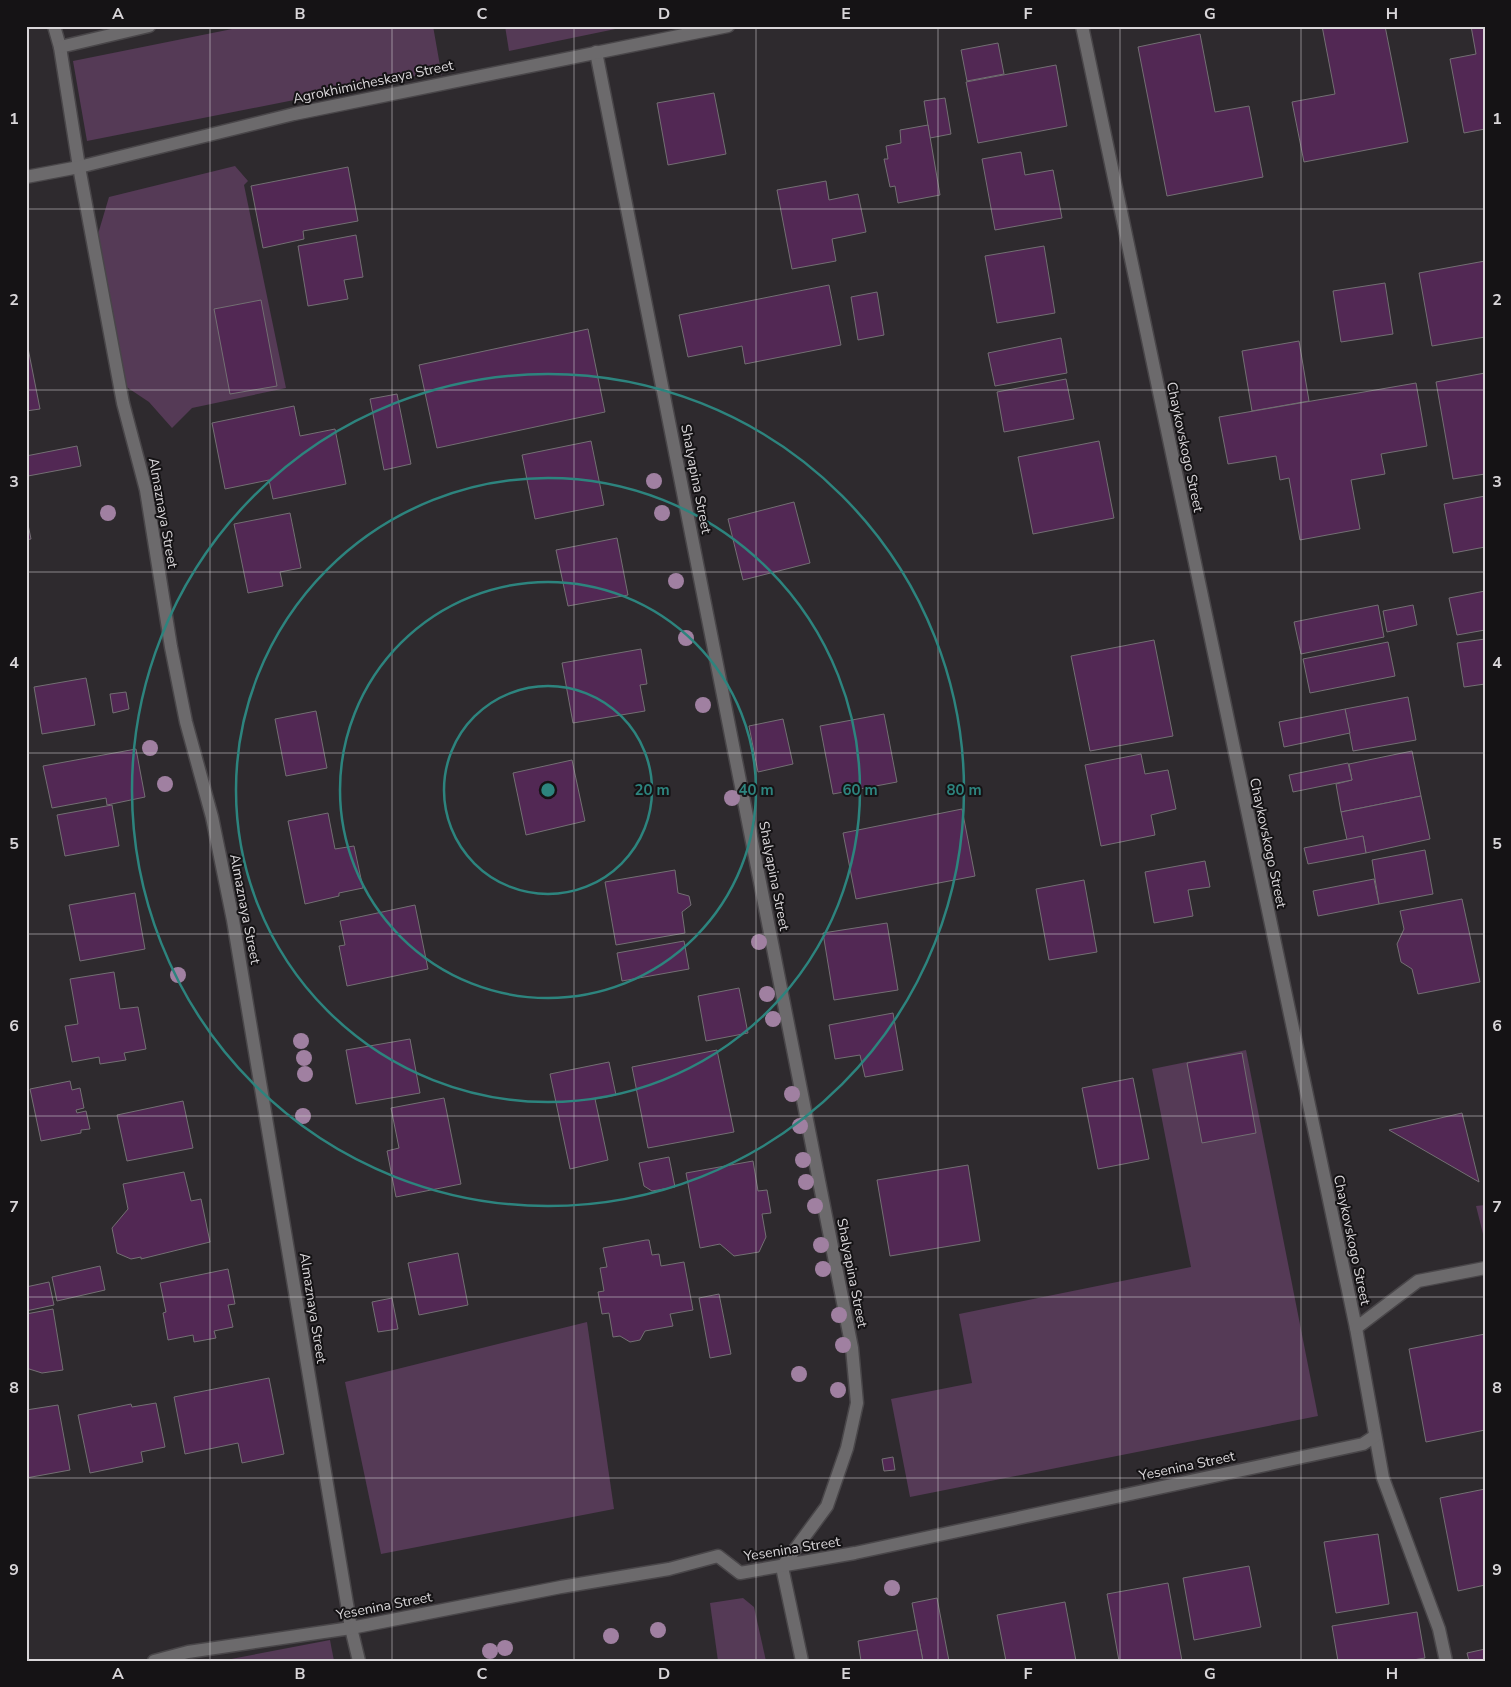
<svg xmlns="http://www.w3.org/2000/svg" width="1511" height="1687" font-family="'Nunito Sans',sans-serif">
	<rect width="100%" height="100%" fill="#2e2a2e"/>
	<g fill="#553a56">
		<path d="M 247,26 L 433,26 L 442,77 L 440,71 L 87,141 L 73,61 Z"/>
		<path d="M 505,26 L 630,26 L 509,51 Z"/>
		<path d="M 235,166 L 248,181 L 244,185 L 286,388 L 192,408 L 172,428 L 149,402 L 122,384 L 98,234 L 109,197 Z"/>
		<path d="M 1246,1050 L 1318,1416 L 910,1497 L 891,1399 L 972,1383 L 959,1314 L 1191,1267 L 1152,1069 Z"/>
		<path d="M 1485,1205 L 1485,1238 L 1484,1238 L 1476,1206 Z"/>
		<path d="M 587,1322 L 614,1509 L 381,1554 L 345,1382 Z"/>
		<path d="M 743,1598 L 754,1607 L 766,1661 L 718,1661 L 710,1603 Z"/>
		<path d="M 330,1640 L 334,1661 L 225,1661 L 226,1660 Z"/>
	</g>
	<g fill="#522854" stroke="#736f73">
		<path d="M 1322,26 L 1385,26 L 1408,142 L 1304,162 L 1292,102 L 1335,94 Z"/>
		<path d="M 1471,26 L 1485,26 L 1485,129 L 1464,133 L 1450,59 L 1476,54 Z"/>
		<path d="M 1200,34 L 1215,112 L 1249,106 L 1263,177 L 1167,196 L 1138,47 Z"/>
		<path d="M 998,43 L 1004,74 L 967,81 L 961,50 Z"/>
		<path d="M 1056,65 L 1067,126 L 978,143 L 966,82 Z"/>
		<path d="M 714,93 L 726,154 L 668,165 L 657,103 Z"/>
		<path d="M 945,98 L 951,134 L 930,138 L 924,101 Z"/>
		<path d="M 928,125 L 940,195 L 898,203 L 895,186 L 890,187 L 884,159 L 888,159 L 886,146 L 901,143 L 900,130 Z"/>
		<path d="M 1021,152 L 1025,175 L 1053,170 L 1062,218 L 995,230 L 982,159 Z"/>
		<path d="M 348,167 L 358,221 L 303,231 L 304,239 L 263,248 L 251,186 Z"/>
		<path d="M 826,181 L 829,200 L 858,194 L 866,232 L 832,239 L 836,261 L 792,269 L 777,190 Z"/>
		<path d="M 356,235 L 363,277 L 344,280 L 348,299 L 308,306 L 298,246 Z"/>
		<path d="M 1044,246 L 1055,313 L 997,323 L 985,256 Z"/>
		<path d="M 1485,261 L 1485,337 L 1432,346 L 1419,273 Z"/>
		<path d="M 1385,283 L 1393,334 L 1341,342 L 1333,291 Z"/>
		<path d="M 829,285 L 841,345 L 745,364 L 742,346 L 688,357 L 679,315 Z"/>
		<path d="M 877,292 L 884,335 L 858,340 L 851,297 Z"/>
		<path d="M 261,300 L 277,386 L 230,394 L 214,309 Z"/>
		<path d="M 588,329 L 605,412 L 437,448 L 419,365 Z"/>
		<path d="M 26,338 L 40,409 L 26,411 Z"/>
		<path d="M 1061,338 L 1067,373 L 995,386 L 988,353 Z"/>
		<path d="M 1299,341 L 1309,401 L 1252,411 L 1242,351 Z"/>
		<path d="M 1485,373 L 1485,474 L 1453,479 L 1436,382 Z"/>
		<path d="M 1066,379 L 1074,419 L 1004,432 L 997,392 Z"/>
		<path d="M 1416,383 L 1427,446 L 1381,454 L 1385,474 L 1351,480 L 1360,529 L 1300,540 L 1289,478 L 1280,480 L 1276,456 L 1228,464 L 1219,417 Z"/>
		<path d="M 397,394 L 411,464 L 384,470 L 370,399 Z"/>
		<path d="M 294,406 L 300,436 L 335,429 L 346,484 L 273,499 L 269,480 L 225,489 L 212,423 Z"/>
		<path d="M 591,441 L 604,505 L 535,519 L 522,455 Z"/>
		<path d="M 1099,441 L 1114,518 L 1033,534 L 1018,457 Z"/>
		<path d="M 77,446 L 81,466 L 28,476 L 26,456 Z"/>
		<path d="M 1485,496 L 1485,547 L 1453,553 L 1444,504 Z"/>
		<path d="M 794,502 L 810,563 L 743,580 L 728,519 Z"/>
		<path d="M 290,513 L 301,568 L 280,572 L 283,586 L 248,593 L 234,524 Z"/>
		<path d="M 26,515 L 31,539 L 26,540 Z"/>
		<path d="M 617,538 L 628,595 L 568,606 L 556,550 Z"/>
		<path d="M 1485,591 L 1485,630 L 1457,635 L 1449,598 Z"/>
		<path d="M 1378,605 L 1384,637 L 1301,654 L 1294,622 Z"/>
		<path d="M 1413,605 L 1417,625 L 1387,632 L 1383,611 Z"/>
		<path d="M 1485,639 L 1485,684 L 1464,687 L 1457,643 Z"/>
		<path d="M 1154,640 L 1173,736 L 1090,751 L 1071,656 Z"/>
		<path d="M 1388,642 L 1395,676 L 1310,693 L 1303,659 Z"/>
		<path d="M 641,649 L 647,684 L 640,685 L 645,711 L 573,723 L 562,663 Z"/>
		<path d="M 86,678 L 95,725 L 42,734 L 34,687 Z"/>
		<path d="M 126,692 L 129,709 L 113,713 L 110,694 Z"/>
		<path d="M 1408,697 L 1416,740 L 1353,751 L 1345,709 Z"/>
		<path d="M 1345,709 L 1350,733 L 1284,747 L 1279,722 Z"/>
		<path d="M 316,711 L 327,768 L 286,776 L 275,719 Z"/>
		<path d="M 884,714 L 897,782 L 833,794 L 820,726 Z"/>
		<path d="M 783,719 L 793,764 L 758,772 L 749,726 Z"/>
		<path d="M 136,749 L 145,797 L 107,805 L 106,798 L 52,808 L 43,766 Z"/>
		<path d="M 1412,751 L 1421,796 L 1341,812 L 1336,784 L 1352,780 L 1349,764 Z"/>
		<path d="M 1141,754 L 1145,774 L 1168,770 L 1176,809 L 1151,815 L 1155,835 L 1101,846 L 1085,765 Z"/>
		<path d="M 572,760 L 585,821 L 526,835 L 513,773 Z"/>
		<path d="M 1348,763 L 1352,780 L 1293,792 L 1289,775 Z"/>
		<path d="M 1421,796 L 1430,839 L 1366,853 L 1363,836 L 1347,840 L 1341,812 Z"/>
		<path d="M 112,805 L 119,846 L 65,856 L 57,815 Z"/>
		<path d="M 962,809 L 975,876 L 856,899 L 843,833 Z"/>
		<path d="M 328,813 L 335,849 L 354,846 L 363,888 L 339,893 L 339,896 L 305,904 L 288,821 Z"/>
		<path d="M 1363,836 L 1366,853 L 1308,864 L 1304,848 Z"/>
		<path d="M 1425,850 L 1433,894 L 1379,904 L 1372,860 Z"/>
		<path d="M 1205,861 L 1210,887 L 1188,890 L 1193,916 L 1154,923 L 1145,872 Z"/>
		<path d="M 675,870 L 678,893 L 689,896 L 691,905 L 682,912 L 685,933 L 616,945 L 605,882 Z"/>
		<path d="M 1374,879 L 1379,904 L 1318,916 L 1313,891 Z"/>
		<path d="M 1084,880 L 1097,952 L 1049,960 L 1036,889 Z"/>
		<path d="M 135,893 L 145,949 L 80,961 L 69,905 Z"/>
		<path d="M 1462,899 L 1480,982 L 1418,994 L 1412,969 L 1401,962 L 1397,944 L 1404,929 L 1400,911 Z"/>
		<path d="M 415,905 L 428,969 L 347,986 L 339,946 L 345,945 L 340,921 Z"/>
		<path d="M 887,923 L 898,990 L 834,1000 L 823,933 Z"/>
		<path d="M 684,941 L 689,969 L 622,981 L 617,953 Z"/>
		<path d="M 114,972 L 120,1009 L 138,1007 L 146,1049 L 124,1053 L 126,1060 L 100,1064 L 99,1057 L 72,1062 L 65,1026 L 78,1024 L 70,979 Z"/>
		<path d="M 739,988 L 748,1033 L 706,1041 L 698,996 Z"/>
		<path d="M 893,1013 L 903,1070 L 865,1077 L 860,1055 L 835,1059 L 829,1025 Z"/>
		<path d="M 410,1039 L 420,1093 L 356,1104 L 346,1050 Z"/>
		<path d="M 717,1050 L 734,1132 L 648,1148 L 632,1067 Z"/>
		<path d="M 1242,1053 L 1256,1133 L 1202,1143 L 1187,1063 Z"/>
		<path d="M 609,1062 L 616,1095 L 595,1099 L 608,1160 L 570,1169 L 550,1074 Z"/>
		<path d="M 1133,1078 L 1149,1159 L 1098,1169 L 1082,1088 Z"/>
		<path d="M 70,1081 L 72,1090 L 80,1088 L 84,1108 L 76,1110 L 77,1113 L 86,1111 L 90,1129 L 81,1130 L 81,1133 L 41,1141 L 30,1089 Z"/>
		<path d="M 444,1098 L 461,1184 L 396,1197 L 387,1151 L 399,1148 L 391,1108 Z"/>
		<path d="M 183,1101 L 193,1148 L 127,1161 L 117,1115 Z"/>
		<path d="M 1462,1113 L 1479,1182 L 1389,1130 Z"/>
		<path d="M 669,1157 L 675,1187 L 652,1191 L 644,1186 L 639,1163 Z"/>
		<path d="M 753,1161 L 758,1191 L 767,1190 L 771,1213 L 762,1214 L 766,1237 L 759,1252 L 734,1256 L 720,1244 L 700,1248 L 686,1173 Z"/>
		<path d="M 968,1165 L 980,1241 L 890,1256 L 877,1180 Z"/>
		<path d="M 184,1172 L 191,1201 L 201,1199 L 210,1242 L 141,1259 L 141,1257 L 131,1259 L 117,1253 L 112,1228 L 128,1209 L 123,1184 Z"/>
		<path d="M 646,1240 L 649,1240 L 652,1255 L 659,1254 L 661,1266 L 684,1262 L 693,1310 L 670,1314 L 673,1326 L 645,1331 L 640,1340 L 630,1342 L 620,1336 L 613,1337 L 609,1313 L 602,1314 L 598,1292 L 604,1291 L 600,1268 L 607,1267 L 603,1248 Z"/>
		<path d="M 458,1253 L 468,1305 L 419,1315 L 408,1263 Z"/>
		<path d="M 100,1266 L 105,1290 L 57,1301 L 52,1277 Z"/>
		<path d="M 228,1269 L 235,1304 L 228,1305 L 233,1327 L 214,1331 L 216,1338 L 194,1342 L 193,1335 L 168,1340 L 163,1313 L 166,1312 L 160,1283 Z"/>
		<path d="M 49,1282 L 54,1305 L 26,1311 L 26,1287 Z"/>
		<path d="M 719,1294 L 731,1354 L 710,1358 L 699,1298 Z"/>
		<path d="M 392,1298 L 398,1329 L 378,1332 L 372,1302 Z"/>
		<path d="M 53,1309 L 63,1370 L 42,1373 L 26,1368 L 26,1314 Z"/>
		<path d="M 1485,1334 L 1485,1430 L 1426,1442 L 1409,1349 Z"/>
		<path d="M 269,1378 L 284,1454 L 242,1463 L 238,1443 L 185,1454 L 174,1397 Z"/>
		<path d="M 156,1403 L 165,1447 L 141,1452 L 143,1462 L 90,1473 L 78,1415 L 131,1404 L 132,1407 Z"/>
		<path d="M 58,1405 L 70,1470 L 26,1478 L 26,1410 Z"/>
		<path d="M 893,1457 L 895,1470 L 884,1471 L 882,1459 Z"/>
		<path d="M 1485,1489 L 1485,1585 L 1458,1591 L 1440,1498 Z"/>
		<path d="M 1378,1534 L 1389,1604 L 1336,1613 L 1324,1542 Z"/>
		<path d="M 1249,1566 L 1261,1627 L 1194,1640 L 1183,1578 Z"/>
		<path d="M 1168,1583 L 1182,1661 L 1119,1661 L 1107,1594 Z"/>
		<path d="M 937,1598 L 949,1661 L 923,1661 L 912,1603 Z"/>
		<path d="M 1065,1602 L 1076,1661 L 1006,1661 L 997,1615 Z"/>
		<path d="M 1417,1612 L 1425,1658 L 1407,1661 L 1338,1661 L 1332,1626 Z"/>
		<path d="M 917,1630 L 923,1661 L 861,1661 L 858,1641 Z"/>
		<path d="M 1485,1649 L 1485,1661 L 1469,1661 L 1467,1653 Z"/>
	</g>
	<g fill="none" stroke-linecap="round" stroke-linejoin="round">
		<g stroke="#494649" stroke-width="15">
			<g id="minor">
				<path d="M 54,26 L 60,47 L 79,167 L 123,403 L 146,490 L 171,647 L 186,722 L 212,817 L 233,920 L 351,1628 L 359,1661"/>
				<path d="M 1082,26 L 1356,1328 L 1383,1478 L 1439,1629 L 1446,1661"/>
				<path d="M 60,47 L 149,26"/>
				<path d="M 596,52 L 852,1348 L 857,1403 L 847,1448 L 827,1506 L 782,1567 L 802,1661"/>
				<path d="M 26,177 L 79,167 L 294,114 L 728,26"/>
				<path d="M 1356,1328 L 1418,1281 L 1485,1268"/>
				<path d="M 154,1661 L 188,1652 L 351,1628 L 561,1587 L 669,1569 L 718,1556 L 740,1573 L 855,1553 L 1363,1444 L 1375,1436"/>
			</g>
		</g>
		<use href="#minor" stroke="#6c6a6c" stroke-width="12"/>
	</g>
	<g fill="#a080a1">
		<circle cx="654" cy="481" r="8"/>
		<circle cx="108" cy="513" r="8"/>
		<circle cx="662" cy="513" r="8"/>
		<circle cx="676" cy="581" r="8"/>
		<circle cx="686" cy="638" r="8"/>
		<circle cx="703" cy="705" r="8"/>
		<circle cx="150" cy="748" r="8"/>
		<circle cx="165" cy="784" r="8"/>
		<circle cx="732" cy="798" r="8"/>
		<circle cx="759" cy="942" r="8"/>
		<circle cx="178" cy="975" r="8"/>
		<circle cx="767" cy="994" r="8"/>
		<circle cx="773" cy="1019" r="8"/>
		<circle cx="301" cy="1041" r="8"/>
		<circle cx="304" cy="1058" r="8"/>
		<circle cx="305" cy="1074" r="8"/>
		<circle cx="792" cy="1094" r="8"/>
		<circle cx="303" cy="1116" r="8"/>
		<circle cx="800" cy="1126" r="8"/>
		<circle cx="803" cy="1160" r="8"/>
		<circle cx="806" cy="1182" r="8"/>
		<circle cx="815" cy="1206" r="8"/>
		<circle cx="821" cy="1245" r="8"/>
		<circle cx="823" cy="1269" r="8"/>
		<circle cx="839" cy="1315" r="8"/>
		<circle cx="843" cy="1345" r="8"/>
		<circle cx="799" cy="1374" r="8"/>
		<circle cx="838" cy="1390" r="8"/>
		<circle cx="892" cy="1588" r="8"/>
		<circle cx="658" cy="1630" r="8"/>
		<circle cx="611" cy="1636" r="8"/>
		<circle cx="505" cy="1648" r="8"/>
		<circle cx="490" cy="1651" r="8"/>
	</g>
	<path fill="none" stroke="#d9d6d9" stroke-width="1" stroke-opacity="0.55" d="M 210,26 L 210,1661M 392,26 L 392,1661M 574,26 L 574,1661M 756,26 L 756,1661M 938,26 L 938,1661M 1120,26 L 1120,1661M 1301,26 L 1301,1661M 26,209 L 1485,209M 26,390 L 1485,390M 26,572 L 1485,572M 26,753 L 1485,753M 26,934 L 1485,934M 26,1116 L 1485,1116M 26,1297 L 1485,1297M 26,1478 L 1485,1478"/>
	<g fill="none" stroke="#2d847e" stroke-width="2.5">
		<circle cx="548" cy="790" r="104"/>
		<circle cx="548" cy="790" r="208"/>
		<circle cx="548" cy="790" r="312"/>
		<circle cx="548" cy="790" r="416"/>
	</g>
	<g text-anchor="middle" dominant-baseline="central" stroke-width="4" stroke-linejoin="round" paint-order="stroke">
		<g font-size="14" fill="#d9d6d9" stroke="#151315">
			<text transform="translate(373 82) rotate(-12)">Agrokhimicheskaya Street</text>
			<text transform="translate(1185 447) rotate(78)">Chaykovskogo Street</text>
			<text transform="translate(696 479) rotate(79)">Shalyapina Street</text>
			<text transform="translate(163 513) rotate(80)">Almaznaya Street</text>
			<text transform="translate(1268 843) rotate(78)">Chaykovskogo Street</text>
			<text transform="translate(774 876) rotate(79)">Shalyapina Street</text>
			<text transform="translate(245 909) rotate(79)">Almaznaya Street</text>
			<text transform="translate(1352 1240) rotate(78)">Chaykovskogo Street</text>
			<text transform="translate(852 1273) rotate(79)">Shalyapina Street</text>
			<text transform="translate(313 1308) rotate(81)">Almaznaya Street</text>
			<text transform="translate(1187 1466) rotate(-12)">Yesenina Street</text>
			<text transform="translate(792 1549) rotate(-9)">Yesenina Street</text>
			<text transform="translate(384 1606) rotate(-11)">Yesenina Street</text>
		</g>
	</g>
	<circle cx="548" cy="790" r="8" fill="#2d847e" stroke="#151315" stroke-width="2.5"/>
	<g font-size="15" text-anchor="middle" font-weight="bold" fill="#2d847e" stroke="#151315" stroke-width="4" stroke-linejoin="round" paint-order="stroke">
		<text x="652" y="795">20 m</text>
		<text x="756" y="795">40 m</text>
		<text x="860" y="795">60 m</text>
		<text x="964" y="795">80 m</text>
	</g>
	<rect width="1511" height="1687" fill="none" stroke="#151315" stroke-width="55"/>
	<rect x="28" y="28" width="1456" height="1632" fill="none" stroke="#d9d6d9" stroke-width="2"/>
	<g font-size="16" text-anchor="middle" font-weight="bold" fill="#d9d6d9">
		<text x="118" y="19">A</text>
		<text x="300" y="19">B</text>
		<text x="482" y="19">C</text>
		<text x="664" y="19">D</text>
		<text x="846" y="19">E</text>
		<text x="1028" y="19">F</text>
		<text x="1210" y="19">G</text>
		<text x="1392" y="19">H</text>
		<text x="14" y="124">1</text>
		<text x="1497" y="124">1</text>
		<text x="14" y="305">2</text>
		<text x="1497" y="305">2</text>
		<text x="14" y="487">3</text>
		<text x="1497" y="487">3</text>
		<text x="14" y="668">4</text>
		<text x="1497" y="668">4</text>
		<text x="14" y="849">5</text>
		<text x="1497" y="849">5</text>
		<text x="14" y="1031">6</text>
		<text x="1497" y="1031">6</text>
		<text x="14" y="1212">7</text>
		<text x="1497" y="1212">7</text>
		<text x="14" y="1393">8</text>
		<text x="1497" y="1393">8</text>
		<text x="14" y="1575">9</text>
		<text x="1497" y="1575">9</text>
		<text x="118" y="1679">A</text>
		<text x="300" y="1679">B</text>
		<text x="482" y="1679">C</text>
		<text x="664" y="1679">D</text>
		<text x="846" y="1679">E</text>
		<text x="1028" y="1679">F</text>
		<text x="1210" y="1679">G</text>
		<text x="1392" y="1679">H</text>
	</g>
</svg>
